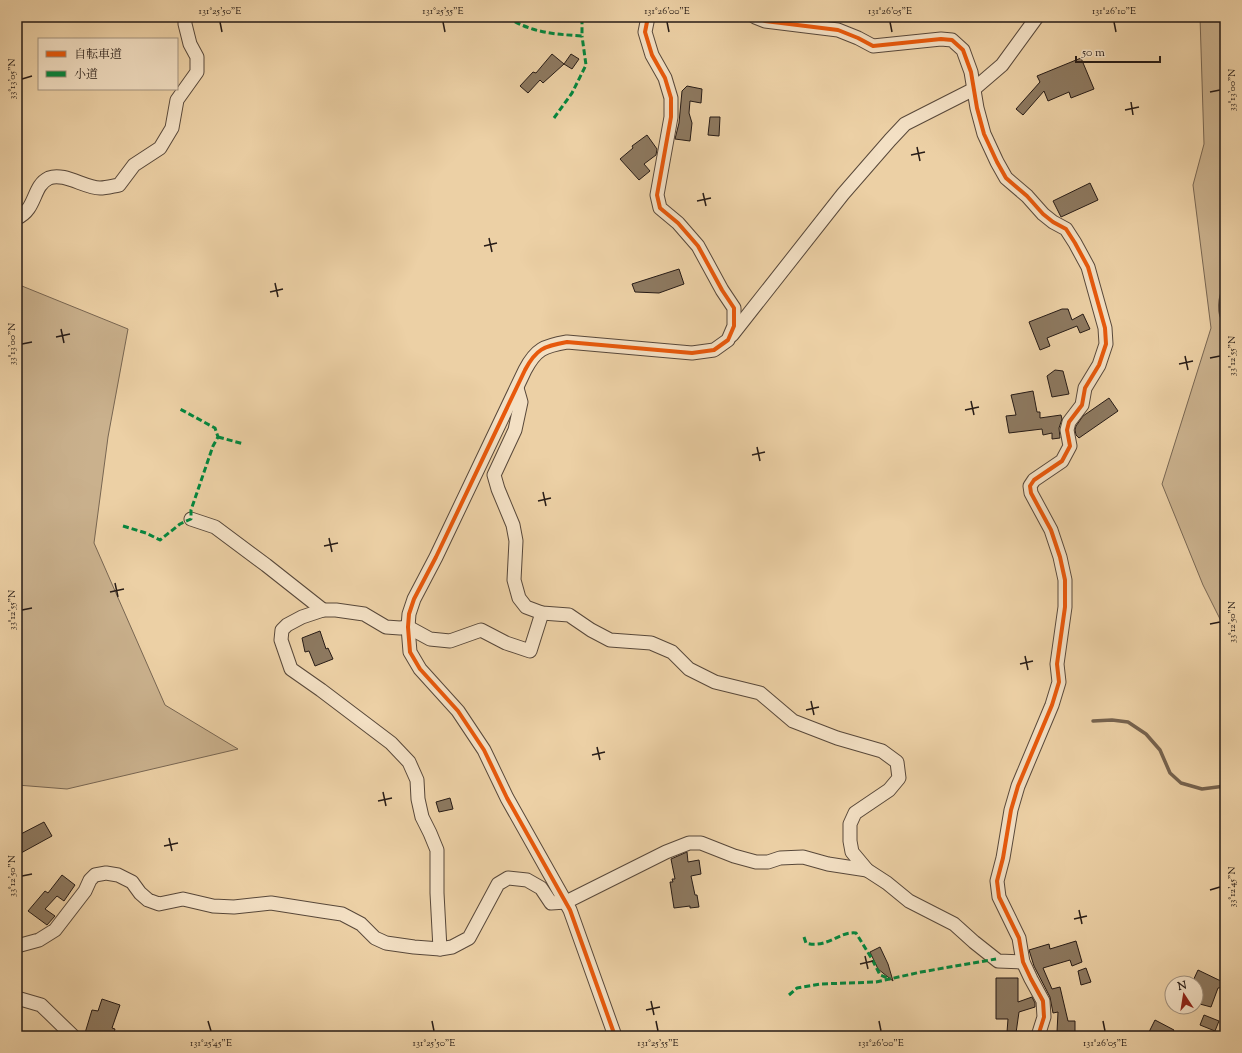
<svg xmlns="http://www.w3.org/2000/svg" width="1242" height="1053" font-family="'Sorts Mill Goudy','Noto Serif JP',serif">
	<rect width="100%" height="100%" fill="#ecd0a5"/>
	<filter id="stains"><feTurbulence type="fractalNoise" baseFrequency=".005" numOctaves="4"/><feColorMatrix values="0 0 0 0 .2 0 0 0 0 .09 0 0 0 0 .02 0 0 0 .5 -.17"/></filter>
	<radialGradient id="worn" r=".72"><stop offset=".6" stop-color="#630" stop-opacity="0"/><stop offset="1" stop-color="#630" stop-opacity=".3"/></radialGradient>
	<g fill="#cab18d" stroke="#786652">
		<path d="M 1200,17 L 1225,17 L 1225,629 L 1203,585 L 1162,484 L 1211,328 L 1193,185 L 1204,144 Z"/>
		<path d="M 17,284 L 128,329 L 108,437 L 94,543 L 165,705 L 238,749 L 67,789 L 17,785 Z"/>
	</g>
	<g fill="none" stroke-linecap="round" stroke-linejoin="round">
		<g stroke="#75624e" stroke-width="3.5">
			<path d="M 1225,287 C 1219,297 1217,314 1225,323"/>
			<path d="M 1225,505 C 1222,521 1222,540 1225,556"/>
			<path d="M 1093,721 L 1112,720 L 1128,722 L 1146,734 L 1160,750 L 1170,773 L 1181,783 L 1202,789 L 1225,786"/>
		</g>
	</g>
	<g fill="#8d7960" stroke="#261b16">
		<path d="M 552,54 L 564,64 L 543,83 L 540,80 L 528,93 L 520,86 L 533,72 L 536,73 Z"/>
		<path d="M 571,54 L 579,59 L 572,69 L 564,64 Z"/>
		<path d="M 1081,58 L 1094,89 L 1071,98 L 1069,92 L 1048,101 L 1044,91 L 1023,115 L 1016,109 L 1040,82 L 1037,76 Z"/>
		<path d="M 687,86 L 702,89 L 701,103 L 690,101 L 689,113 L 692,123 L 690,141 L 675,139 L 679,123 L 682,91 Z"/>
		<path d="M 710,117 L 720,117 L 719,136 L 708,135 Z"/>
		<path d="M 647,135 L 657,149 L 656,155 L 644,164 L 650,171 L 639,180 L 620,159 L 633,148 L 632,146 Z"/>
		<path d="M 1090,183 L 1098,200 L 1061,217 L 1053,201 Z"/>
		<path d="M 679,269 L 684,284 L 659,293 L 635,292 L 632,284 Z"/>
		<path d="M 1062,309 L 1068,309 L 1072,320 L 1083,314 L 1090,329 L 1080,333 L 1077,326 L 1047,338 L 1050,346 L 1040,350 L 1029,322 Z"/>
		<path d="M 1055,370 L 1063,371 L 1069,394 L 1052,397 L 1047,376 Z"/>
		<path d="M 1033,391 L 1037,412 L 1040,412 L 1040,418 L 1061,415 L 1062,419 L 1059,428 L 1060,438 L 1052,439 L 1052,433 L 1043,435 L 1042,429 L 1009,433 L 1006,416 L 1016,415 L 1011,395 Z"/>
		<path d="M 1109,398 L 1118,411 L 1079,438 L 1076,435 L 1075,430 L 1076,426 L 1083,416 Z"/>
		<path d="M 320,631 L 326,649 L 328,648 L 333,659 L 315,666 L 309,651 L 305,652 L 302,638 Z"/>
		<path d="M 450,798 L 453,809 L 439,812 L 436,802 Z"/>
		<path d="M 44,822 L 52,836 L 21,853 L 17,846 L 17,836 Z"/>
		<path d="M 687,852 L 688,862 L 699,860 L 701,874 L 691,876 L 695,895 L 697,895 L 699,907 L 690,908 L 690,906 L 674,908 L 670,882 L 673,882 L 672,879 L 675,879 L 671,859 Z"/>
		<path d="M 62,875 L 75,885 L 64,901 L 57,896 L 45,909 L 55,916 L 47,925 L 28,911 L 45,891 L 48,893 Z"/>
		<path d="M 1076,941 L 1082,962 L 1072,966 L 1070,960 L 1043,968 L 1052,989 L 1060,987 L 1068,1021 L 1075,1021 L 1075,1032 L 1057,1032 L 1058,1012 L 1053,1013 L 1050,997 L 1034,966 L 1029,950 L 1049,944 L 1050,949 Z"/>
		<path d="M 880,947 L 888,964 L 893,981 L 878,969 L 870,952 Z"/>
		<path d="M 1086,968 L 1091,982 L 1081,985 L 1078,971 Z"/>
		<path d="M 1198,970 L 1225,983 L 1225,987 L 1218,988 L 1211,1007 L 1196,1003 L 1196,983 L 1192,983 Z"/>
		<path d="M 996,978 L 1018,978 L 1018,1002 L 1032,997 L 1035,1003 L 1035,1007 L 1019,1012 L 1016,1033 L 1007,1032 L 1008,1019 L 996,1019 Z"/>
		<path d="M 102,999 L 120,1005 L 112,1028 L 115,1029 L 113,1036 L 95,1036 L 85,1033 L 92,1010 L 98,1011 Z"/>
		<path d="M 1204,1015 L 1219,1021 L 1215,1031 L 1200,1025 Z"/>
		<path d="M 1155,1020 L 1174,1030 L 1170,1036 L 1147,1036 Z"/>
	</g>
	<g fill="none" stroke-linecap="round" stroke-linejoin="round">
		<g stroke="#58483a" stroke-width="15">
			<g id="minor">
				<path d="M 755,17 L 765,21 L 838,30 L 858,38 L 873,46 L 941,39 L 952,40 L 963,50 L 971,72 L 977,108 L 984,134 L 997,162 L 1006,178 L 1027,196 L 1043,214 L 1053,222 L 1066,229 L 1075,243 L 1088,267 L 1105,328 L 1106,344 L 1099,365 L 1085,388 L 1082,405 L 1069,422 L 1067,430 L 1070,446 L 1062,461 L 1034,480 L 1030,486 L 1031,493 L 1051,530 L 1060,557 L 1065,580 L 1065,607 L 1057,664 L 1059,682 L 1052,705 L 1018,786 L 1011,810 L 1003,858 L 997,881 L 999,897 L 1019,938 L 1023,962 L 1031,979 L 1043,1001 L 1044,1017 L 1038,1036"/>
				<path d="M 17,218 C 37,209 32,186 49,178 C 64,172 85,188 100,188 C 106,188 113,186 119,185 L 134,165 L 160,148 L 172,128 L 177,100 L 197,72 L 197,57 L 190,44 L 185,24 L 185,17"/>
				<path d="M 732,335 L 843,194 L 890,140 L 905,124 L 974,89 L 1002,65 L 1037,17"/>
				<path d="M 517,388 L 521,402 L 515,430 L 494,475 L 498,489 L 513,525 L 516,541 L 514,580 L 519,598 L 526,607 L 542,613 L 569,615 L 591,630 L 610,640 L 651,643 L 672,652 L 689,669 L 715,682 L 760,693 L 793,721 L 837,738 L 882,751 L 897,762 L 899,778 L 889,790 L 855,813 L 850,824 L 850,841 L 852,852 L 867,870 L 887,883 L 909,901 L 954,924 L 974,942 L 998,961 L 1023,962"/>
				<path d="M 191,519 L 215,527 L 266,565 L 323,610"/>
				<path d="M 17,946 L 39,940 L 55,930 L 85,891 L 90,880 L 95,875 L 106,873 L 118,875 L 132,882 L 140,893 L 148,900 L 159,904 L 183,899 L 213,906 L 234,907 L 271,903 L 322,911 L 342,914 L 361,924 L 375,938 L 386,943 L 414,947 L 440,949 L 452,947 L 469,938 L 498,884 L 508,878 L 527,880 L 541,888 L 551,903 L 566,902 L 666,852 L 689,843 L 701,843 L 734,856 L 756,862 L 768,862 L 780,858 L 803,857 L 828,864 L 867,870"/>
				<path d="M 440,949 L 437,893 L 437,850 L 430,833 L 422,817 L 418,799 L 417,780 L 409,762 L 391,743 L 321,690 L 291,669 L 281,640 L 282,630 L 287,625 L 302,617 L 323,610 L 336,610 L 364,614 L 386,627 L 400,628 L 408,627 L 430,639 L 450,641 L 481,630 L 506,643 L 530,651 L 542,613"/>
				<path d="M 17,998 L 41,1005 L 73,1036"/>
				<path d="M 615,1036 L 570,910 L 507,798 L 484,750 L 458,711 L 420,669 L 410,652 L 408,627 L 409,614 L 414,599 L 436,557 L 525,370 C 536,349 544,346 567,342 L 692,353 L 714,350 L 728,340 L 734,326 L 734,308 L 722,290 L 698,246 L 678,223 L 660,208 L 657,195 L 671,117 L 671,98 L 665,78 L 652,55 L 645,32 L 648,17"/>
			</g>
		</g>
		<use href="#minor" stroke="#f3e0c4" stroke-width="13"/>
		<g stroke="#00873e" stroke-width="3" stroke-dasharray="6 3" stroke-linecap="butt">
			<path d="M 507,17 C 532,33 553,34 582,36 L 582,17"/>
			<path d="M 554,118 L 572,93 L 586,65 L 582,36"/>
			<path d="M 218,437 L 244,444"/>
			<path d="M 123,526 L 146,533 L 160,540 L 180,524 L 191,519 L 191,510 L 213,446 L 218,437 L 215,428 L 180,409"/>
			<path d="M 804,937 L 806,943 C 827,949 839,931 856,933 L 872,959 L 880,975 L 890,979"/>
			<path d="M 789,995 L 797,988 L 820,984 L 876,982 L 921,972 L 996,959"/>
		</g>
		<g stroke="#f3e0c4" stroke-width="6">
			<g id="cycleway">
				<path d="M 755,17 L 765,21 L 838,30 L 858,38 L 873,46 L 941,39 L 952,40 L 963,50 L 971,72 L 977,108 L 984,134 L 997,162 L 1006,178 L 1027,196 L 1043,214 L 1053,222 L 1066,229 L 1075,243 L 1088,267 L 1105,328 L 1106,344 L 1099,365 L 1085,388 L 1082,405 L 1069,422 L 1067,430 L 1070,446 L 1062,461 L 1034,480 L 1030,486 L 1031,493 L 1051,530 L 1060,557 L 1065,580 L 1065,607 L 1057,664 L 1059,682 L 1052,705 L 1018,786 L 1011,810 L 1003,858 L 997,881 L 999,897 L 1019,938 L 1023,962 L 1031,979 L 1043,1001 L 1044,1017 L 1038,1036"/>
				<path d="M 615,1036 L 570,910 L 507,798 L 484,750 L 458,711 L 420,669 L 410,652 L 408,627 L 409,614 L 414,599 L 436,557 L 525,370 C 536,349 544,346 567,342 L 692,353 L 714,350 L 728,340 L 734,326 L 734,308 L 722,290 L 698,246 L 678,223 L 660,208 L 657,195 L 671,117 L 671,98 L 665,78 L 652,55 L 645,32 L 648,17"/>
			</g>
		</g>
		<use href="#cycleway" stroke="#e8590c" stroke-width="4"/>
	</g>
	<path fill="none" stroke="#261b16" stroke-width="1.5" d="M 220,22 L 222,32M 443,22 L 445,32M 667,22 L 669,32M 890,22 L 892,32M 1114,22 L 1116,32M 22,79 L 32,76M 1210,92 L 1220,90M 1131,102 L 1133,115M 1125,110 L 1139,107M 917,147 L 920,161M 911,155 L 925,152M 703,193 L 706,206M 697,201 L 711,198M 489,238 L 492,252M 484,246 L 497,243M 275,283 L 278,297M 270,292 L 283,289M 61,329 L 64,343M 56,337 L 70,334M 22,344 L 32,342M 1185,356 L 1188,370M 1210,358 L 1220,356M 1179,364 L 1193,361M 971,401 L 974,415M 965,410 L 979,407M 757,447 L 760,461M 752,455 L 765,452M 543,492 L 546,506M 538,501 L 551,498M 329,538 L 332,552M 324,546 L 338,543M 115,583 L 118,597M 110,592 L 124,589M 22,610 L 32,608M 1210,624 L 1220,622M 1025,656 L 1028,670M 1020,664 L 1033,661M 811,701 L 814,715M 806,710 L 819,707M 597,747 L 600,760M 592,755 L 605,752M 383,792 L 386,806M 378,801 L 392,798M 169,838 L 172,851M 164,846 L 178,843M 22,876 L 32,874M 1210,890 L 1220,887M 1079,910 L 1082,924M 1074,919 L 1087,916M 865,956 L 868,969M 860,964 L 873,961M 651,1001 L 654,1015M 646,1010 L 660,1007M 208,1021 L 211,1031M 432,1021 L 434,1031M 656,1021 L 658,1031M 879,1021 L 881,1031M 1103,1021 L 1105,1031"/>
	<rect width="1242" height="1053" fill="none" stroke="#ecd0a5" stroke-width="44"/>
	<rect x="38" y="38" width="140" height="52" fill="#f3e0c4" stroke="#a1917e"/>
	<rect x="46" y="51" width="20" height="6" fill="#e8590c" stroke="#a1917e"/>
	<text x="74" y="58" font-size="12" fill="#261b16">自転車道</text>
	<rect x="46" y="71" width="20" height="6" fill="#00873e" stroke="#a1917e"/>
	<text x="74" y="78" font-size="12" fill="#261b16">小道</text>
	<g transform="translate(1184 995) rotate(348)"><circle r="19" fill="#f3e0c4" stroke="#a1917e"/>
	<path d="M0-3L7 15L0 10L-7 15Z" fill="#8f2418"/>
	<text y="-6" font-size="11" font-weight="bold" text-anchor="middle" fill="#261b16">N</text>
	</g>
	<path d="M1076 56v6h84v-6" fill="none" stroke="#261b16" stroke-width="2"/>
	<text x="1082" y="56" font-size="12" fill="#261b16" stroke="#f3e0c4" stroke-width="3" paint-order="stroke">50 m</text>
	<rect x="22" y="22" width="1198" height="1009" fill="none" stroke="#261b16" stroke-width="1.5"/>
	<g font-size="10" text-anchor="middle" fill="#261b16">
		<text x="220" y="14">131°25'50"E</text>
		<text x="443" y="14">131°25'55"E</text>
		<text x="667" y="14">131°26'00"E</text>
		<text x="890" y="14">131°26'05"E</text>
		<text x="1114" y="14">131°26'10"E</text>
		<text transform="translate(11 79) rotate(-90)" y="4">33°13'05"N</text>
		<text transform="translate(1231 90) rotate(-90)" y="4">33°13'00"N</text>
		<text transform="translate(11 344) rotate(-90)" y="4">33°13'00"N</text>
		<text transform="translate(1231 356) rotate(-90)" y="4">33°12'55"N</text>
		<text transform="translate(11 610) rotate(-90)" y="4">33°12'55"N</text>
		<text transform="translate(1231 622) rotate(-90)" y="4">33°12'50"N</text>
		<text transform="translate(11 876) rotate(-90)" y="4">33°12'50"N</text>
		<text transform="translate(1231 887) rotate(-90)" y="4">33°12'45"N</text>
		<text x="211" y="1046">131°25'45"E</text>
		<text x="434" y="1046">131°25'50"E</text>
		<text x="658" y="1046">131°25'55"E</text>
		<text x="881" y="1046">131°26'00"E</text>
		<text x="1105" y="1046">131°26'05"E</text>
	</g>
	<rect width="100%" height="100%" filter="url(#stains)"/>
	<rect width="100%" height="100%" fill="url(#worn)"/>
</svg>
